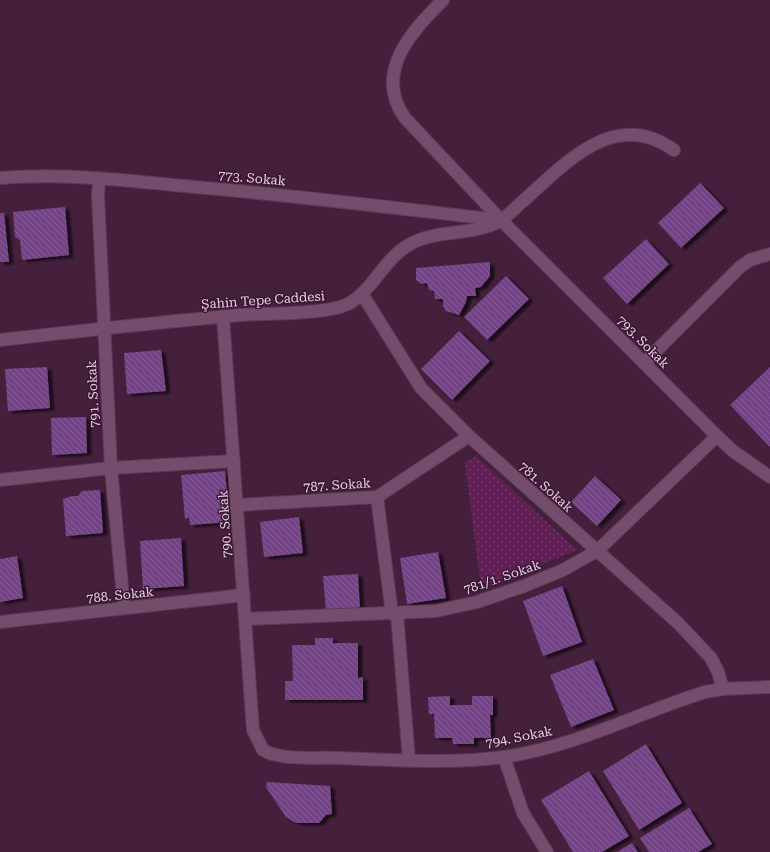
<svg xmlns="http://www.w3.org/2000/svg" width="770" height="852" font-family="'Roboto Serif',serif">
	<defs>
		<pattern id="grass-dots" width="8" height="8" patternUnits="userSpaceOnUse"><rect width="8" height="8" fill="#601f55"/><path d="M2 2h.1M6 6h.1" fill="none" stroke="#773e6d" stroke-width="1.8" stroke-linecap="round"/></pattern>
		<pattern id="building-back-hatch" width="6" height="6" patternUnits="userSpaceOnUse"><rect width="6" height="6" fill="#734387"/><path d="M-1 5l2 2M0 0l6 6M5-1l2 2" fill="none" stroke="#875d98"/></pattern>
		<filter id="shadow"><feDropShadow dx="4.5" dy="2.5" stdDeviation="1" flood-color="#0009"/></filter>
	</defs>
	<rect width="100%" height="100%" fill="#44203d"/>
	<path fill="url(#grass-dots)" d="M 476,456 L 577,550 L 488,586 L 480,581 L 465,463 Z"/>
	<g fill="url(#building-back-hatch)" filter="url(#shadow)">
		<path d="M 700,183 L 724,208 L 681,248 L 658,223 Z"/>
		<path d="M 65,207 L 69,255 L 22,260 L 20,240 L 15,237 L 13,212 Z"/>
		<path d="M 0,213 L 4,213 L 9,262 L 0,262 Z"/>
		<path d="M 646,239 L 669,264 L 627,304 L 603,278 Z"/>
		<path d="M 490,262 L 490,276 L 481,287 L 475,288 L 476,296 L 467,296 L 466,302 L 459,315 L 446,311 L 443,306 L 443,299 L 435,299 L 434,291 L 429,290 L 427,283 L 422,284 L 416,280 L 416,268 Z"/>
		<path d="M 506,276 L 529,299 L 487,340 L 464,317 Z"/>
		<path d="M 459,331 L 490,361 L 452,400 L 421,369 Z"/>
		<path d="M 161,350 L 166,391 L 127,394 L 124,353 Z"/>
		<path d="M 47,367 L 50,408 L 8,411 L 5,369 Z"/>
		<path d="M 770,367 L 770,447 L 730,405 Z"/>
		<path d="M 86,417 L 87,453 L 52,455 L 51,418 Z"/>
		<path d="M 225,471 L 230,522 L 190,525 L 189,517 L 185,519 L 181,475 Z"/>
		<path d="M 595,476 L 621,500 L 597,526 L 571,502 Z"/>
		<path d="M 100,490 L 103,533 L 66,536 L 63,499 L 72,496 L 78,496 L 82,491 Z"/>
		<path d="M 299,517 L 303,553 L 264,557 L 260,522 Z"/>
		<path d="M 181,538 L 184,586 L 143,589 L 140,541 Z"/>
		<path d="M 438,552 L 446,598 L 407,604 L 400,558 Z"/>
		<path d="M 17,556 L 23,598 L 0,602 L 0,559 Z"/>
		<path d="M 358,574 L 360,610 L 326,612 L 323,576 Z"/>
		<path d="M 562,586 L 582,642 L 543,656 L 523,601 Z"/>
		<path d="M 315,638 L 333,638 L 333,643 L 358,643 L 358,678 L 363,677 L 363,700 L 285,700 L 285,681 L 293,681 L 292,645 L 315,645 Z"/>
		<path d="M 593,659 L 614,710 L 571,727 L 550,675 Z"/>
		<path d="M 450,696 L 450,705 L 472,705 L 472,696 L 493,696 L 493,715 L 490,715 L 491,738 L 474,738 L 474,744 L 453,744 L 452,738 L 435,738 L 434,714 L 429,714 L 428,697 Z"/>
		<path d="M 646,744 L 682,803 L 639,830 L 603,771 Z"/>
		<path d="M 589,771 L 629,836 L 602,852 L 573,852 L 541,800 Z"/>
		<path d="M 267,782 L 330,786 L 332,814 L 326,815 L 319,823 L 296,823 L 286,817 L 266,787 Z"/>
		<path d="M 689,808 L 712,844 L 698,852 L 649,852 L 640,838 Z"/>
		<path d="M 632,843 L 638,852 L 617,852 Z"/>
	</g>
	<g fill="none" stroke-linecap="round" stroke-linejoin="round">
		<g stroke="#5b3c55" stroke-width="14">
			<g id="minor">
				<path d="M 443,0 C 411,32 373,73 405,118 L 501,220 L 717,436 L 733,451 L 770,477"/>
				<path d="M 0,178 C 61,173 123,180 184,186 C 290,195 395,208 500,220"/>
				<path d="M 99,179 L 98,196 L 111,468 L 124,608"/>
				<path d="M 362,294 L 421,388 L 469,436 L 678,623 L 711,658 L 718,672 L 723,689"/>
				<path d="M 223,317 L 253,730 L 263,750 C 281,761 318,757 340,758 C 394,760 451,764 504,757 C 574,747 638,713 705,692 L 723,689 L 770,687"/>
				<path d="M 0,340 C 80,331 160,322 240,315 C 266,313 329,315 350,303 C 373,289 384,260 407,246 C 435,228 471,237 500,221 C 508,216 515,208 522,202 C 565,164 614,107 674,150"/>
				<path d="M 644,363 L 740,267 L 750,260 L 770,254"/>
				<path d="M 0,480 L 111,468 L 234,461"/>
				<path d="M 377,497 L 392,614"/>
				<path d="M 237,505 L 377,497 L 469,436"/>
				<path d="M 397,614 L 409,760"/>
				<path d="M 245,619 L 436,611 L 477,602 L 524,586 L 563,570 L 597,551 L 717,436"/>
				<path d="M 0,622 L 244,595"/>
				<path d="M 504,757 L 523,813 L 547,852"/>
			</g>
		</g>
		<use href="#minor" stroke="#754d6c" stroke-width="12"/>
	</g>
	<g text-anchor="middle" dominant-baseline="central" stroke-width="3" stroke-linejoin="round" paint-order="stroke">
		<g font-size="13" fill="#e9d1e2" stroke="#391632">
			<text transform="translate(252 178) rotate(5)">773. Sokak</text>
			<text transform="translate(263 300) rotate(-4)">Şahin Tepe Caddesi</text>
			<text transform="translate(643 342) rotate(45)">793. Sokak</text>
			<text transform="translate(93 394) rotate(-93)">791. Sokak</text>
			<text transform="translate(337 485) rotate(-4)">787. Sokak</text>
			<text transform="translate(546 487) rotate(42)">781. Sokak</text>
			<text transform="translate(225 524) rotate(-94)">790. Sokak</text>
			<text transform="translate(502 577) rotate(-19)">781/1. Sokak</text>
			<text transform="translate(120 595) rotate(-6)">788. Sokak</text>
			<text transform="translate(519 737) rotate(-11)">794. Sokak</text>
		</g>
	</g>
</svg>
